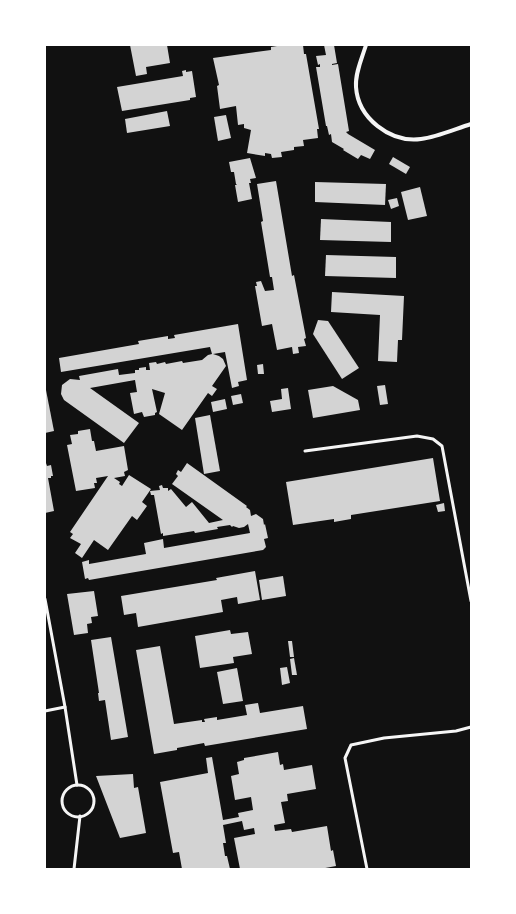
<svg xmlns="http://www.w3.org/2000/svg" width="516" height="914" font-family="'Fira Sans',sans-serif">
	<rect width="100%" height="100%" fill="#111"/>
	<g fill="#d3d3d3">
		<path d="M 130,45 L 167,45 L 170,63 L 146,67 L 147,74 L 136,76 Z"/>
		<path d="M 283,45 L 303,45 L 304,54 L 306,54 L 319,129 L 317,129 L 318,138 L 303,140 L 304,146 L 294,147 L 294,150 L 281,152 L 282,157 L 272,158 L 271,154 L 265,153 L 265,156 L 247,153 L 251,130 L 244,128 L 244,124 L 238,125 L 236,106 L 220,109 L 217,86 L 219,85 L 213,58 L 271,50 L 271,47 Z"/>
		<path d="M 324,45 L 334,45 L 337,63 L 332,64 L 332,65 L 338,64 L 349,131 L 346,132 L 348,134 L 375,150 L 370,159 L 361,155 L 358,159 L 343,150 L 344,149 L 332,142 L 331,134 L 329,135 L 327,126 L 326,126 L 316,67 L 320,67 L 320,64 L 318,65 L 316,56 L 326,55 Z"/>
		<path d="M 186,70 L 186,72 L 192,71 L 196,97 L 190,98 L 190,100 L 122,111 L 117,87 L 183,76 L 182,71 Z"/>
		<path d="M 167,111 L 170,126 L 127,133 L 125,119 Z"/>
		<path d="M 226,115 L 231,138 L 218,141 L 214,117 Z"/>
		<path d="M 393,157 L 410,167 L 406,174 L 389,164 Z"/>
		<path d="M 250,158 L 256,178 L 250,179 L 251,183 L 249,183 L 252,199 L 238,202 L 235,185 L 237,185 L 236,184 L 234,172 L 231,172 L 229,162 Z"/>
		<path d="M 276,181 L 292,276 L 294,275 L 306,338 L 304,339 L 306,346 L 298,347 L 299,353 L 293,354 L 292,347 L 277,350 L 272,324 L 262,326 L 255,286 L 257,286 L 256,282 L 261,281 L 265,291 L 274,290 L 272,277 L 270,277 L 261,222 L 263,221 L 257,184 Z"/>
		<path d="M 315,182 L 386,184 L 385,205 L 315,202 Z"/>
		<path d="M 420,187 L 427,216 L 408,220 L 401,192 Z"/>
		<path d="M 397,198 L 399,206 L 391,209 L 388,200 Z"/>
		<path d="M 321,219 L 391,222 L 391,242 L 320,240 Z"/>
		<path d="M 326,255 L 396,257 L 396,278 L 325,276 Z"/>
		<path d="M 332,292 L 404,296 L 402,340 L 398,340 L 397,362 L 378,361 L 380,315 L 331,312 Z"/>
		<path d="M 318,320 L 328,321 L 359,368 L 342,379 L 313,334 Z"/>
		<path d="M 238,324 L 247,380 L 238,382 L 239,386 L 232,388 L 225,352 L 213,354 L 219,356 L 223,359 L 226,366 L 212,386 L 217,389 L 212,396 L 208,393 L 182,430 L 159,414 L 165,393 L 152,389 L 157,412 L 155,413 L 155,415 L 144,417 L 142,412 L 134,414 L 130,393 L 137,392 L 135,380 L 90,388 L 139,423 L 124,443 L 64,400 L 61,394 L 62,385 L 70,379 L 80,380 L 79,376 L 118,369 L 119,375 L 135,373 L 135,370 L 139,370 L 139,368 L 146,367 L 146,370 L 150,370 L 149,363 L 156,362 L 157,364 L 165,362 L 166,364 L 182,361 L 183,363 L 202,360 L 208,355 L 212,354 L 210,347 L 61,372 L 59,358 L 139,344 L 138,341 L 168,336 L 168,339 L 175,338 L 174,335 Z"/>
		<path d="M 263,364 L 264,374 L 258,374 L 257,365 Z"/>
		<path d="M 45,385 L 54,431 L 45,433 Z"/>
		<path d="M 385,385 L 388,404 L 380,405 L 377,386 Z"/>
		<path d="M 333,386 L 358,400 L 360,410 L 313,418 L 308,390 Z"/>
		<path d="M 288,388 L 291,409 L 272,412 L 270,401 L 282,399 L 281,389 Z"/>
		<path d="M 241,394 L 243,403 L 233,405 L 231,396 Z"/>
		<path d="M 225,399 L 227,409 L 213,412 L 211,402 Z"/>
		<path d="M 210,415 L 220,471 L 204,474 L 195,418 Z"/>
		<path d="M 90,429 L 92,441 L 94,441 L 96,451 L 124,446 L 128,470 L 124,472 L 125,476 L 114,478 L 120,482 L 119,484 L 122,486 L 129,475 L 151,489 L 142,502 L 147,506 L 137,520 L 132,516 L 108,550 L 94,540 L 82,558 L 75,553 L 81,544 L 70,538 L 73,534 L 70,532 L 108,476 L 96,478 L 97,483 L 94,483 L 95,488 L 76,491 L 67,445 L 72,444 L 70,435 L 78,434 L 78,431 Z"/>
		<path d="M 433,458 L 440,501 L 351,515 L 351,519 L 334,522 L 334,519 L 293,525 L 286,482 Z"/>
		<path d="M 45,460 L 47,466 L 51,465 L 53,476 L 51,476 L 51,478 L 48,478 L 54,511 L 45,513 Z"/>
		<path d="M 187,463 L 247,506 L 246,507 L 250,510 L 251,516 L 256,514 L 263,519 L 264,525 L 265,524 L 268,538 L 264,539 L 266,547 L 263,550 L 89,580 L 88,578 L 85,579 L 82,562 L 89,560 L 89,564 L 146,554 L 144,543 L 163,539 L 164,548 L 250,533 L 248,524 L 244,527 L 239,528 L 233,526 L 232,527 L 230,525 L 217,527 L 218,529 L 195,533 L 194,531 L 163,536 L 163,533 L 161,534 L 154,495 L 151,495 L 150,491 L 160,490 L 159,486 L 162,485 L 163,488 L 168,488 L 168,491 L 171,489 L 186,507 L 192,502 L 209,523 L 223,520 L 172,484 L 178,476 L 176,474 L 178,470 L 181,472 Z"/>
		<path d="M 444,503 L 445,511 L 438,512 L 436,505 Z"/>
		<path d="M 255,571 L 260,600 L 238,604 L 237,597 L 221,600 L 223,612 L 138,627 L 136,613 L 124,615 L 121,596 L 217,580 L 216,578 Z"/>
		<path d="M 283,576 L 286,596 L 262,600 L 259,580 Z"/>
		<path d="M 94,591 L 98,616 L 91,617 L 92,623 L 87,624 L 88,633 L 74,635 L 67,594 Z"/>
		<path d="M 230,630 L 231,634 L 248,632 L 252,654 L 233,657 L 234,663 L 200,668 L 195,636 Z"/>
		<path d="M 111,637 L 128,737 L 111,740 L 105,700 L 99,701 L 98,693 L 99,693 L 91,640 Z"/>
		<path d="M 288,641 L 292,641 L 294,657 L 290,657 Z"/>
		<path d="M 160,646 L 174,724 L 202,720 L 202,722 L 205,722 L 204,719 L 217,717 L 217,720 L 247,715 L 245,705 L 258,703 L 260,713 L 303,706 L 307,729 L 205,746 L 204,743 L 177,748 L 177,750 L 154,754 L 136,650 Z"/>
		<path d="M 294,658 L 297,675 L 292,675 L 290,659 Z"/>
		<path d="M 287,667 L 290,683 L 282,685 L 280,668 Z"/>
		<path d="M 237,668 L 243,701 L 223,704 L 217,672 Z"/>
		<path d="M 278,752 L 280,765 L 283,764 L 284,770 L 312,765 L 316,789 L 287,794 L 288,801 L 281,802 L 285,823 L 274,825 L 275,831 L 291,829 L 292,832 L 327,826 L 331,851 L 333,850 L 336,866 L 320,869 L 240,869 L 234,838 L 255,834 L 254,828 L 244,830 L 242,821 L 223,825 L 226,843 L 223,843 L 225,856 L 227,856 L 230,869 L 182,869 L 179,852 L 173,853 L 160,782 L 208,773 L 206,758 L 212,757 L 223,820 L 239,817 L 238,813 L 253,810 L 251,797 L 235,800 L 231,776 L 239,774 L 237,762 L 244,760 L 244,758 Z"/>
		<path d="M 133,774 L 134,788 L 138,787 L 146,833 L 120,838 L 96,776 Z"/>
	</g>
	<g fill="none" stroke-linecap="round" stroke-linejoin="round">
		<g stroke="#f5f5f5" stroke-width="3">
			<path d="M 305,451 L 417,436 L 433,439 L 442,446 L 471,601"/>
			<path d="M 45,599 L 65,707 L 77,785"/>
			<path d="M 45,711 L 65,707"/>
			<circle cx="78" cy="801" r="16"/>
			<path d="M 74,869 L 80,816"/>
			<path d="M 367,869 L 345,758 L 351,745 L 384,738 L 456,731 L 471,727"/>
		</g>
		<path stroke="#f5f5f5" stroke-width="4" d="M 366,45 C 362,58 355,73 356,87 C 358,118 390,143 421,139 C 437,137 455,129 471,124"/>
	</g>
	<rect width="516" height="914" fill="none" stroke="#ffffff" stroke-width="92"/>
</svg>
